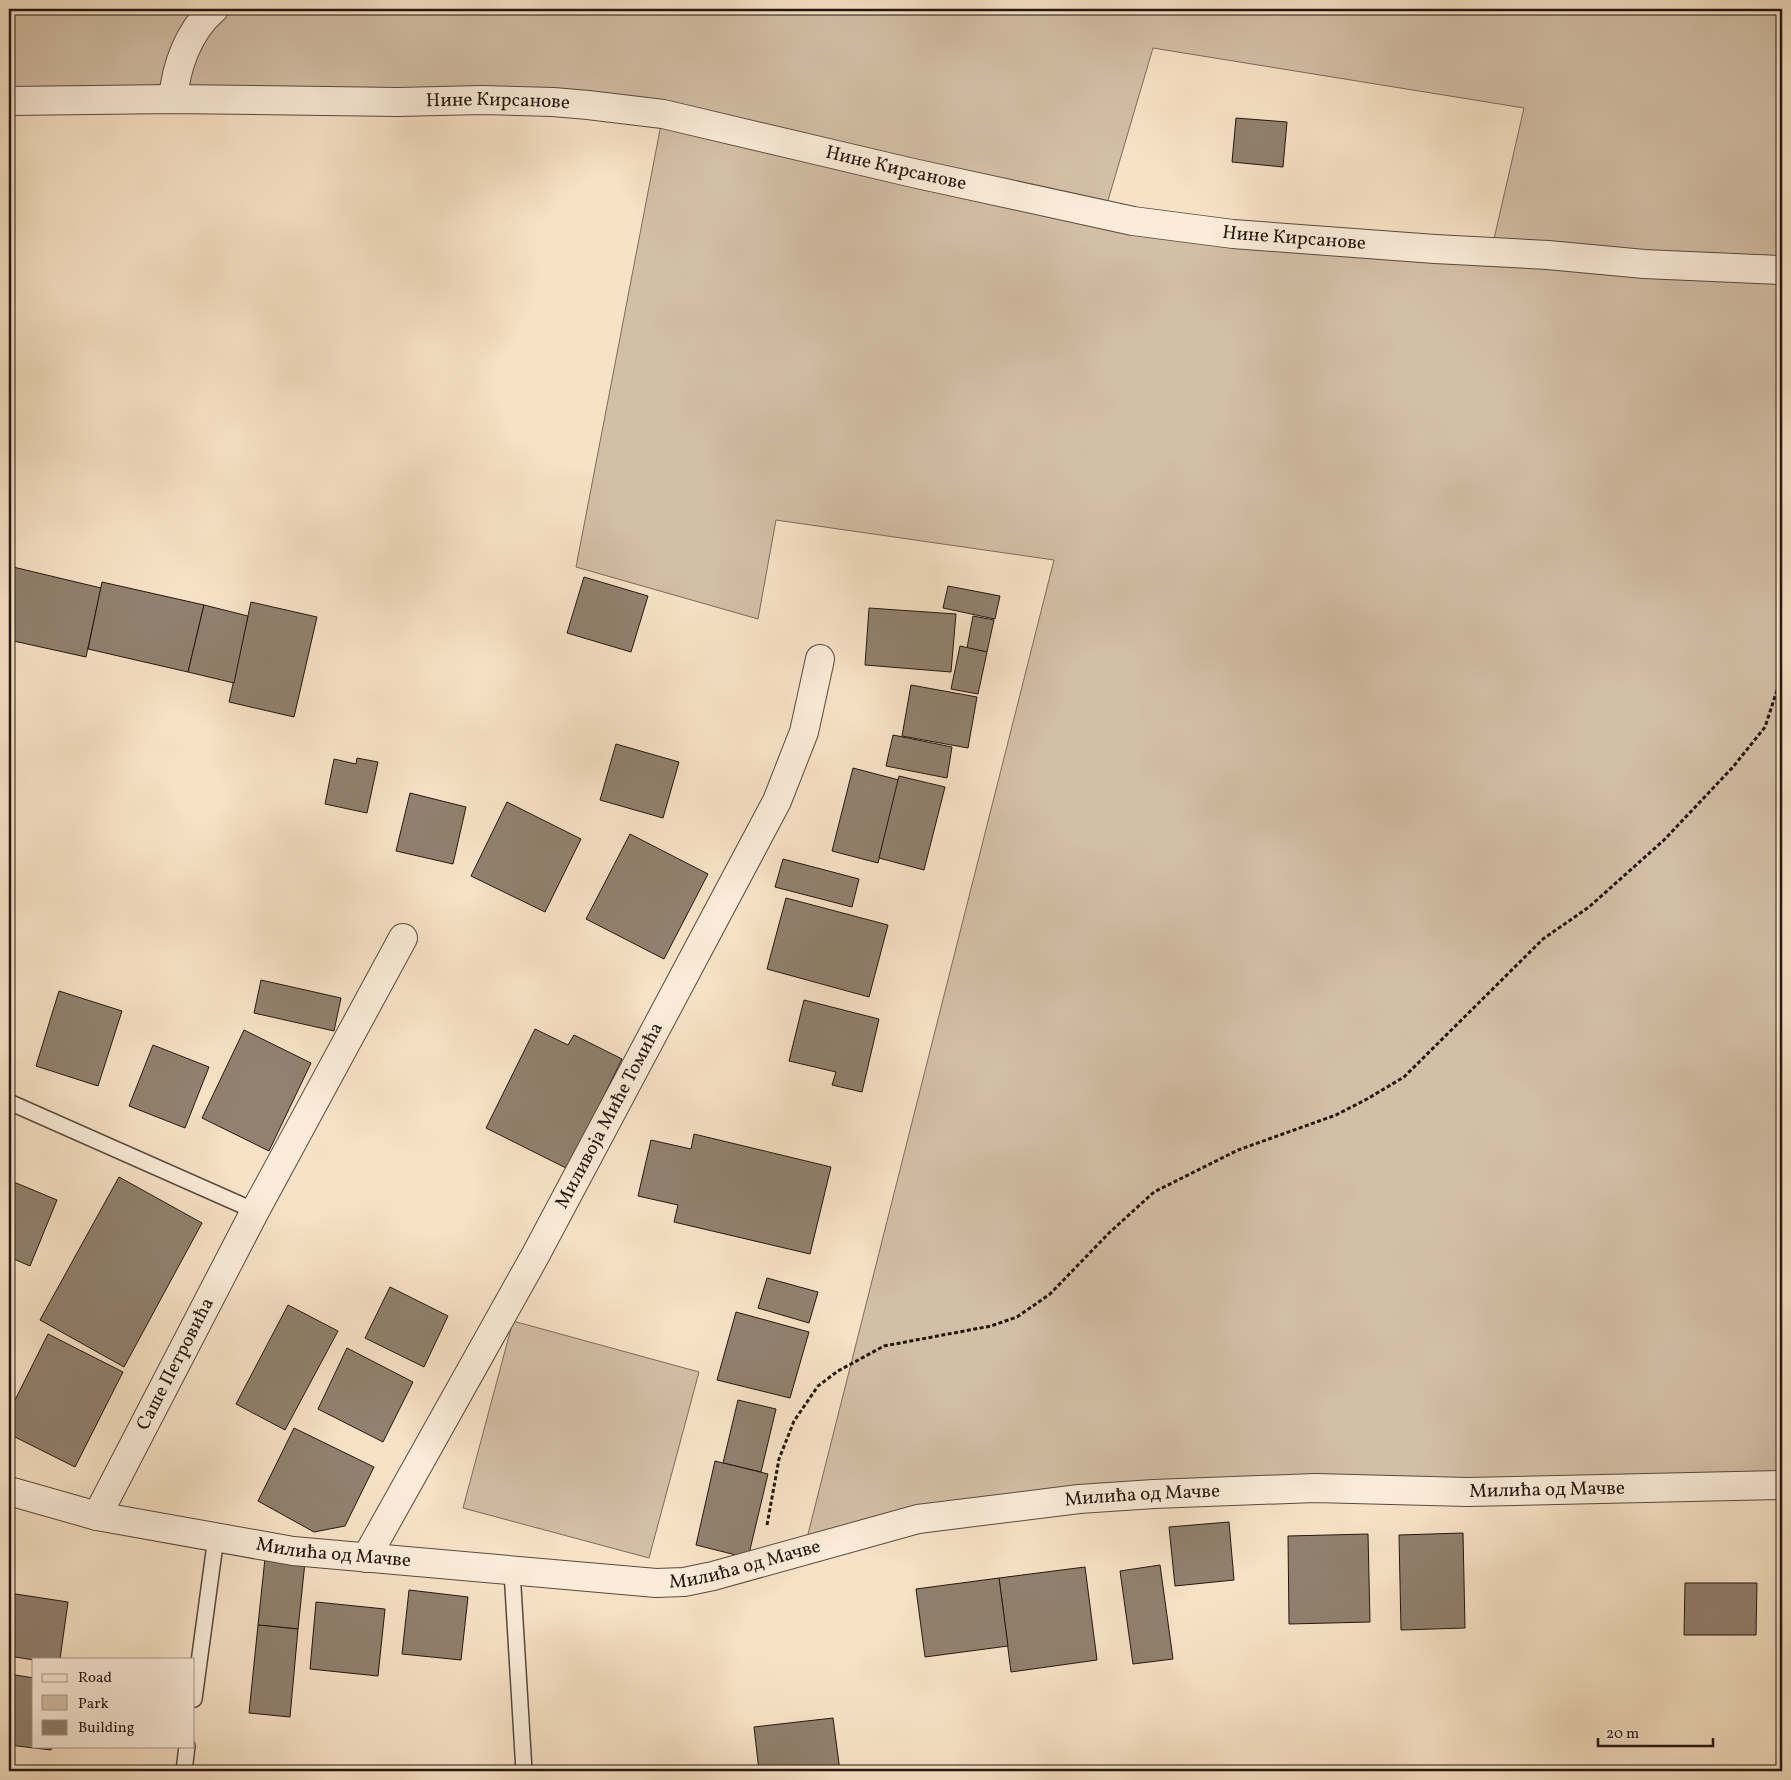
<svg xmlns="http://www.w3.org/2000/svg" width="1791" height="1780" font-family="Vollkorn,serif">
	<rect width="100%" height="100%" fill="#f7e2c5"/>
	<filter id="stains"><feTurbulence type="fractalNoise" baseFrequency=".004" numOctaves="4"/><feColorMatrix values="0 0 0 0 .2 0 0 0 0 .09 0 0 0 0 .02 0 0 0 .5 -.17"/></filter>
	<radialGradient id="worn" r=".72"><stop offset=".6" stop-color="#630" stop-opacity="0"/><stop offset="1" stop-color="#630" stop-opacity=".3"/></radialGradient>
	<g fill="#d3bfa6" stroke="#7b6b5c" fill-rule="evenodd">
		<path d="M 87,9 L 1782,9 L 1782,1481 L 1154,1494 L 804,1550 L 1054,560 L 776,520 L 758,619 L 576,567 L 663,114 L 9,101 L 9,12 L 81,12 ZM 1153,48 L 1524,108 L 1491,252 L 1104,214 Z"/>
		<path d="M 513,1321 L 699,1372 L 649,1558 L 463,1508 Z"/>
	</g>
	<g fill="#91816f" stroke="#231711">
		<path d="M 1236,118 L 1287,122 L 1283,167 L 1232,162 Z"/>
		<path d="M 9,566 L 101,588 L 86,657 L 9,640 Z"/>
		<path d="M 584,577 L 648,596 L 631,652 L 567,633 Z"/>
		<path d="M 102,582 L 204,605 L 188,672 L 88,649 Z"/>
		<path d="M 948,586 L 1000,596 L 995,619 L 943,608 Z"/>
		<path d="M 251,602 L 317,617 L 294,717 L 229,702 Z"/>
		<path d="M 204,605 L 248,616 L 234,683 L 188,672 Z"/>
		<path d="M 869,608 L 956,614 L 951,672 L 865,665 Z"/>
		<path d="M 973,616 L 994,620 L 987,652 L 967,648 Z"/>
		<path d="M 960,646 L 987,652 L 978,694 L 951,689 Z"/>
		<path d="M 911,685 L 977,697 L 968,748 L 902,736 Z"/>
		<path d="M 893,735 L 952,747 L 947,778 L 886,766 Z"/>
		<path d="M 616,744 L 679,762 L 663,818 L 600,800 Z"/>
		<path d="M 357,758 L 378,762 L 367,813 L 325,804 L 334,759 L 356,764 Z"/>
		<path d="M 853,768 L 899,780 L 878,863 L 832,851 Z"/>
		<path d="M 899,776 L 945,787 L 924,870 L 879,858 Z"/>
		<path d="M 410,793 L 466,807 L 453,864 L 396,851 Z"/>
		<path d="M 507,802 L 581,839 L 545,912 L 471,876 Z"/>
		<path d="M 630,834 L 708,874 L 664,959 L 586,919 Z"/>
		<path d="M 783,859 L 859,879 L 852,907 L 775,887 Z"/>
		<path d="M 786,898 L 888,925 L 869,997 L 767,969 Z"/>
		<path d="M 261,980 L 341,998 L 334,1031 L 254,1013 Z"/>
		<path d="M 59,991 L 122,1011 L 98,1086 L 36,1066 Z"/>
		<path d="M 804,1000 L 879,1019 L 862,1092 L 832,1085 L 836,1072 L 789,1061 Z"/>
		<path d="M 535,1029 L 568,1045 L 574,1035 L 622,1059 L 568,1169 L 486,1128 Z"/>
		<path d="M 244,1030 L 311,1063 L 269,1151 L 202,1118 Z"/>
		<path d="M 153,1045 L 209,1067 L 185,1128 L 129,1106 Z"/>
		<path d="M 694,1134 L 831,1167 L 810,1254 L 674,1222 L 678,1205 L 638,1196 L 651,1140 L 691,1149 Z"/>
		<path d="M 119,1177 L 202,1223 L 124,1367 L 40,1320 Z"/>
		<path d="M 9,1180 L 57,1200 L 30,1266 L 9,1257 Z"/>
		<path d="M 767,1278 L 818,1292 L 809,1323 L 758,1308 Z"/>
		<path d="M 390,1287 L 448,1316 L 424,1367 L 365,1338 Z"/>
		<path d="M 288,1305 L 338,1331 L 285,1430 L 236,1404 Z"/>
		<path d="M 736,1312 L 809,1332 L 790,1398 L 717,1380 Z"/>
		<path d="M 48,1334 L 123,1372 L 75,1467 L 9,1434 L 9,1412 Z"/>
		<path d="M 347,1348 L 413,1382 L 383,1442 L 318,1409 Z"/>
		<path d="M 738,1400 L 776,1409 L 761,1472 L 723,1463 Z"/>
		<path d="M 294,1428 L 374,1467 L 345,1526 L 314,1532 L 258,1501 Z"/>
		<path d="M 715,1461 L 768,1474 L 748,1558 L 696,1545 Z"/>
		<path d="M 1229,1522 L 1234,1580 L 1175,1586 L 1169,1527 Z"/>
		<path d="M 1463,1533 L 1465,1628 L 1401,1630 L 1399,1535 Z"/>
		<path d="M 1368,1534 L 1370,1622 L 1289,1624 L 1288,1536 Z"/>
		<path d="M 265,1558 L 305,1562 L 298,1629 L 258,1625 Z"/>
		<path d="M 1160,1565 L 1173,1659 L 1133,1664 L 1120,1571 Z"/>
		<path d="M 1085,1567 L 1097,1660 L 1011,1672 L 999,1578 Z"/>
		<path d="M 999,1578 L 1008,1646 L 925,1657 L 916,1589 Z"/>
		<path d="M 1685,1583 L 1757,1583 L 1756,1635 L 1684,1635 Z"/>
		<path d="M 409,1590 L 468,1597 L 461,1660 L 402,1654 Z"/>
		<path d="M 9,1593 L 68,1602 L 60,1659 L 34,1659 L 34,1660 L 9,1656 Z"/>
		<path d="M 316,1602 L 385,1609 L 378,1676 L 310,1669 Z"/>
		<path d="M 258,1625 L 298,1629 L 290,1717 L 249,1713 Z"/>
		<path d="M 9,1674 L 34,1678 L 34,1746 L 52,1746 L 51,1750 L 9,1745 Z"/>
		<path d="M 833,1718 L 840,1771 L 759,1771 L 754,1727 Z"/>
	</g>
	<g fill="none" stroke-linecap="round" stroke-linejoin="round">
		<g stroke="#584a3e" stroke-width="18">
			<g id="service">
				<path d="M 9,1102 L 255,1211"/>
				<path d="M 512,1571 L 524,1771"/>
				<path d="M 194,1699 L 216,1537"/>
				<path d="M 184,1771 L 187,1746"/>
			</g>
		</g>
		<g stroke="#584a3e" stroke-width="30">
			<g id="minor">
				<path d="M 173,99 C 176,67 188,31 214,9"/>
				<path id="s1" d="M 9,1491 L 97,1516 L 293,1551 L 656,1583 L 684,1582 L 713,1576 L 918,1519 L 1079,1499 L 1154,1494 L 1315,1488 L 1467,1492 L 1782,1485"/>
				<path id="s2" d="M 97,1516 L 255,1211 L 403,938"/>
				<path id="s3" d="M 366,1558 L 535,1256 L 777,801 L 804,732 L 820,659"/>
			</g>
		</g>
		<g stroke="#584a3e" stroke-width="30">
			<g id="tertiary">
				<path id="s4" d="M 9,101 L 173,99 L 398,102 L 482,100 L 553,102 L 588,105 L 663,114 L 913,173 L 1133,221 L 1233,234 L 1435,249 L 1548,255 L 1644,264 L 1782,270"/>
			</g>
		</g>
		<path stroke="#231711" stroke-width="3" stroke-dasharray="4 2.5" stroke-linecap="butt" d="M 767,1525 L 779,1459 L 794,1421 L 818,1386 L 838,1371 L 884,1346 L 991,1326 L 1017,1317 L 1050,1294 L 1109,1233 L 1154,1192 L 1238,1150 L 1336,1115 L 1367,1099 L 1404,1077 L 1543,939 L 1589,907 L 1664,840 L 1733,767 L 1765,727 L 1782,675"/>
		<use href="#service" stroke="#faecd9" stroke-width="15"/>
		<use href="#minor" stroke="#faecd9" stroke-width="28"/>
		<use href="#tertiary" stroke="#faecd9" stroke-width="28"/>
	</g>
	<g text-anchor="middle" dominant-baseline="central" stroke-width="5" stroke-linejoin="round" paint-order="stroke">
		<g font-size="19" fill="#231711" stroke="#faecd9">
			<text stroke="none"><textPath href="#s4" startOffset="489">Нине Кирсанове</textPath></text>
			<text stroke="none"><textPath href="#s4" startOffset="894">Нине Кирсанове</textPath></text>
			<text stroke="none"><textPath href="#s4" startOffset="1299">Нине Кирсанове</textPath></text>
			<text stroke="none"><textPath href="#s3" startOffset="505">Миливоја Миће Томића</textPath></text>
			<text stroke="none"><textPath href="#s2" startOffset="171">Саше Петровића</textPath></text>
			<text stroke="none"><textPath href="#s1" startOffset="1556">Милића од Мачве</textPath></text>
			<text stroke="none"><textPath href="#s1" startOffset="1151">Милића од Мачве</textPath></text>
			<text stroke="none"><textPath href="#s1" startOffset="331">Милића од Мачве</textPath></text>
			<text stroke="none"><textPath href="#s1" startOffset="746">Милића од Мачве</textPath></text>
		</g>
	</g>
	<rect width="1791" height="1780" fill="none" stroke="#f7e2c5" stroke-width="30"/>
	<rect x="10" y="10" width="1771" height="1760" fill="none" stroke="#231711" stroke-width="2.5"/>
	<rect x="15" y="15" width="1761" height="1750" fill="none" stroke="#231711"/>
	<rect x="32" y="1658" width="162" height="90" fill="#faecd9" stroke="#a49789"/>
	<rect x="42" y="1674" width="25" height="8" fill="#faecd9" stroke="#a49789"/>
	<text x="78" y="1682" font-size="15" fill="#231711">Road</text>
	<rect x="42" y="1695" width="25" height="15" fill="#d3bfa6" stroke="#a49789"/>
	<text x="78" y="1708" font-size="15" fill="#231711">Park</text>
	<rect x="42" y="1720" width="25" height="15" fill="#91816f" stroke="#a49789"/>
	<text x="78" y="1732" font-size="15" fill="#231711">Building</text>
	<path d="M1598 1738v8h115v-8" fill="none" stroke="#231711" stroke-width="2.5"/>
	<text x="1606" y="1738" font-size="15" fill="#231711" stroke="#faecd9" stroke-width="4" paint-order="stroke">20 m</text>
	<rect width="100%" height="100%" filter="url(#stains)"/>
	<rect width="100%" height="100%" fill="url(#worn)"/>
</svg>
